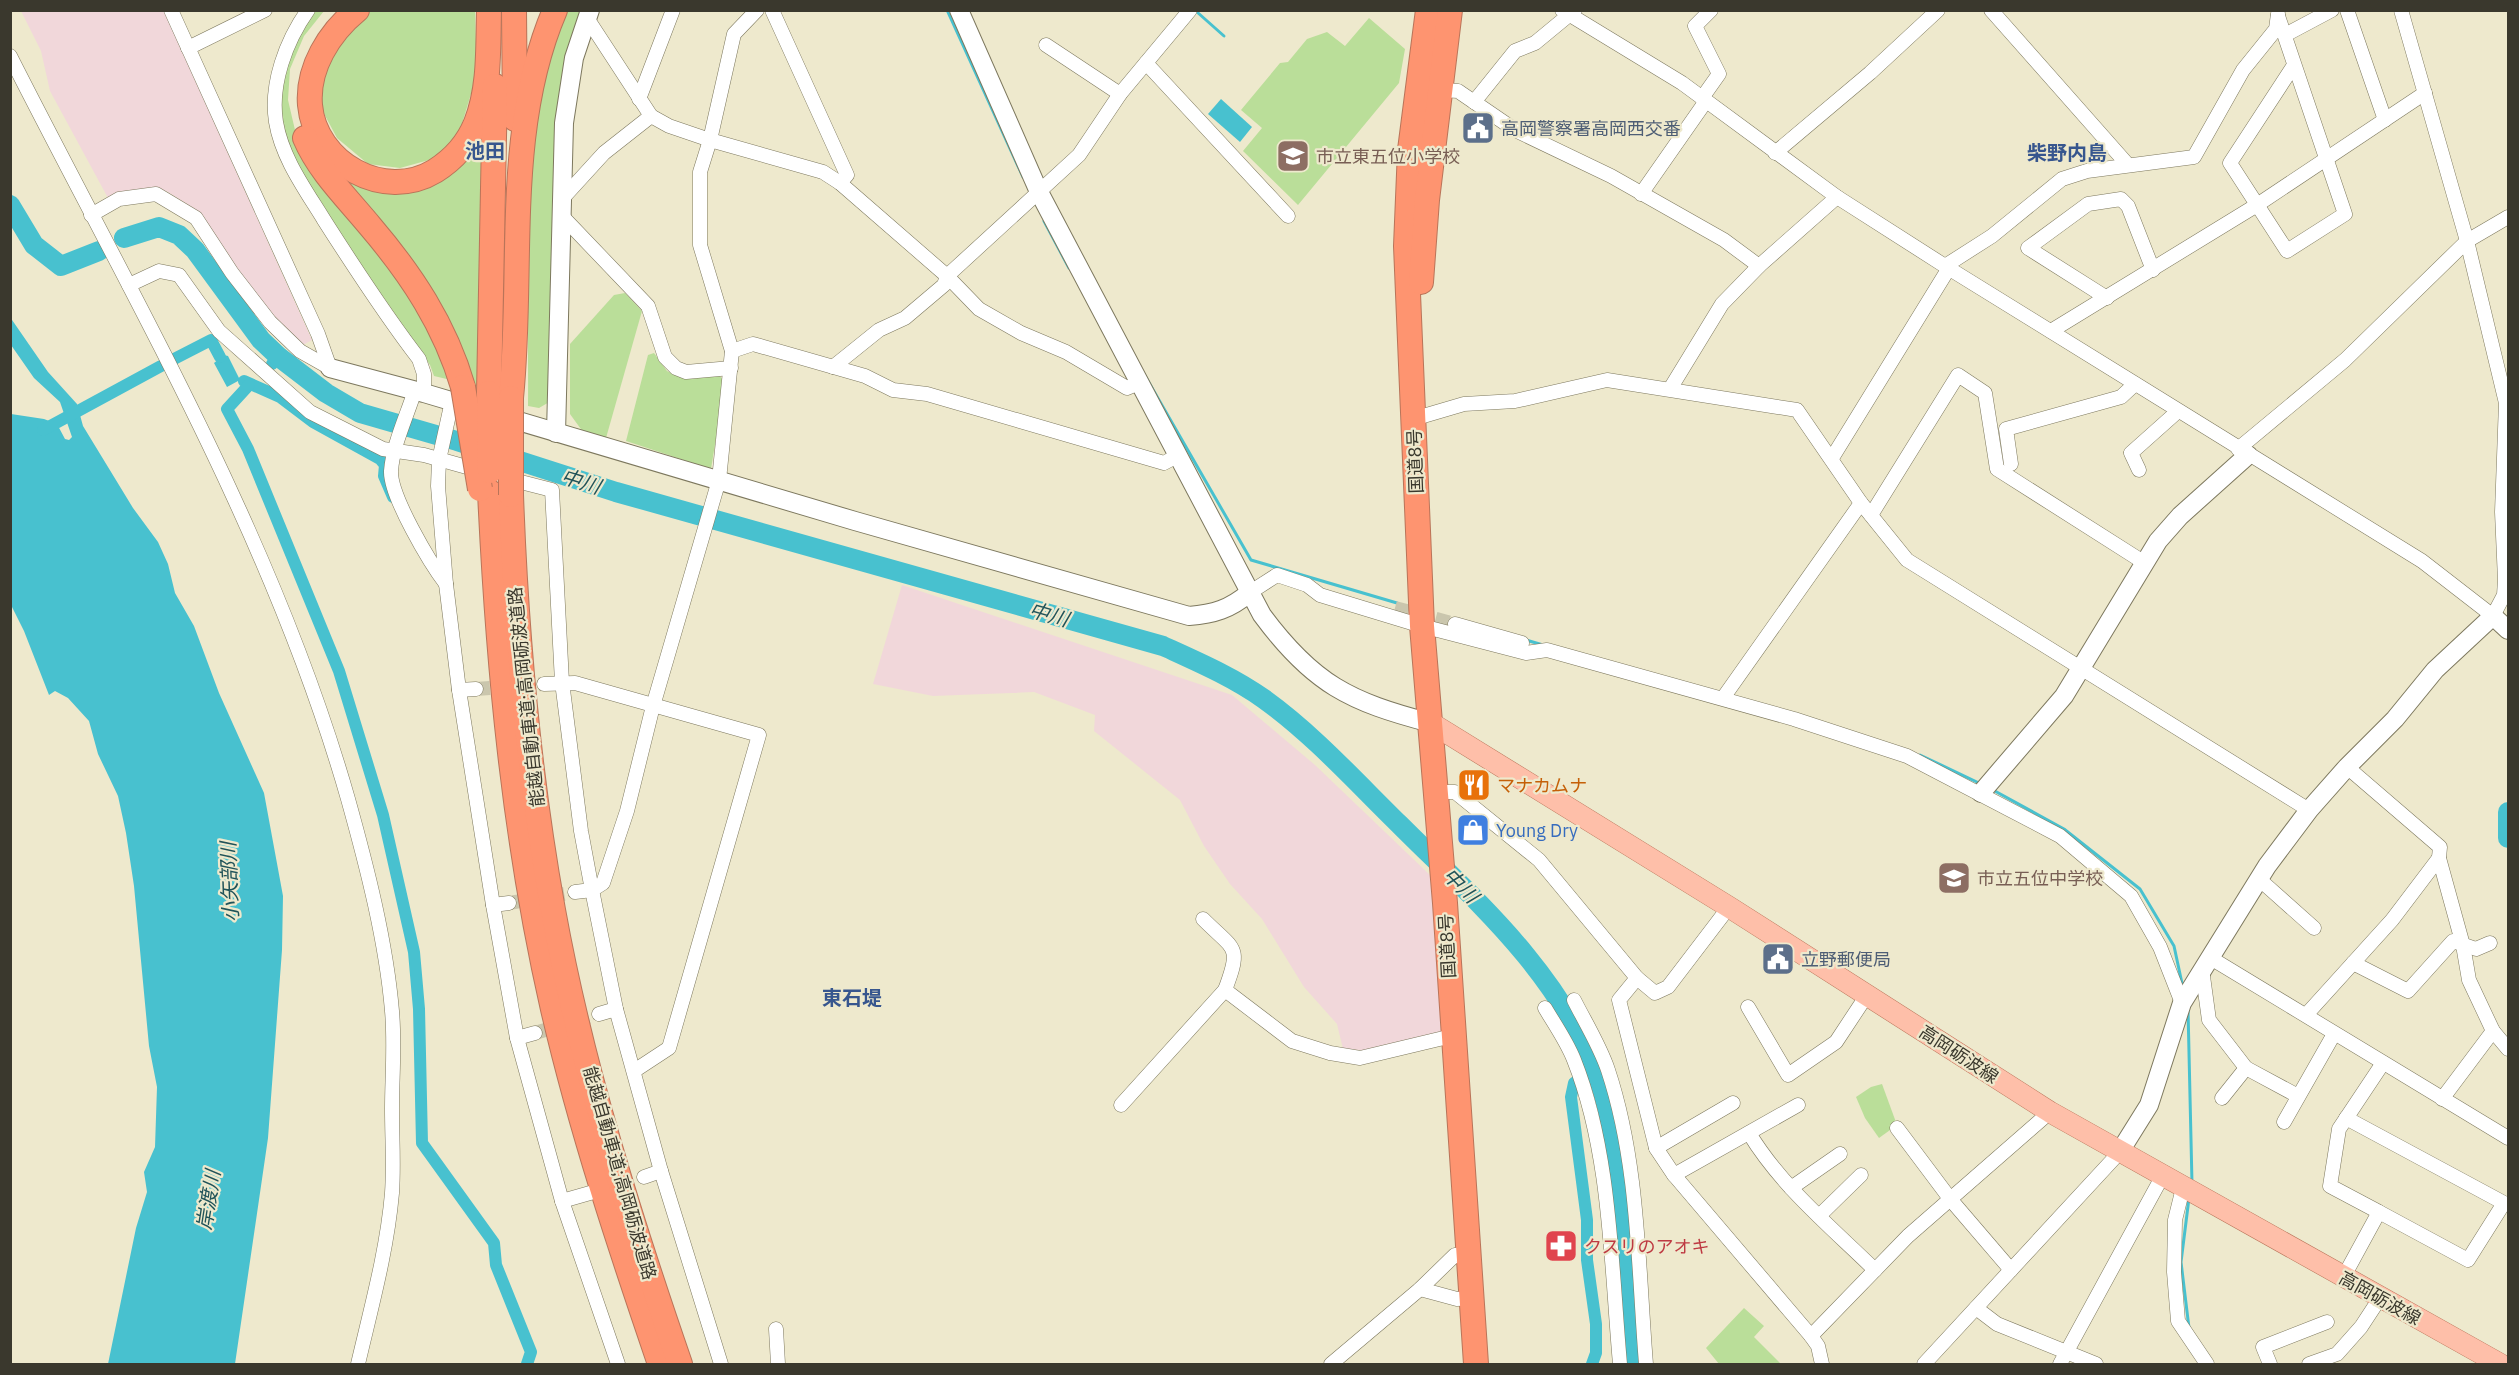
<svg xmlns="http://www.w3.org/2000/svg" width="2519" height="1375" font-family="'IBM Plex Sans','Noto Sans JP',sans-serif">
	<rect width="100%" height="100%" fill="#eee9cd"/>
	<g fill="#f1d7da">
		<path d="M 21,11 L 164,11 L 312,340 L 301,346 L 276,319 L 240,274 L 209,226 L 187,204 L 166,191 L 138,189 L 108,198 L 50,91 L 41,51 Z"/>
		<path d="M 902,585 L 1232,695 L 1315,765 L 1432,877 L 1442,1036 L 1380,1051 L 1343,1049 L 1337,1024 L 1304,987 L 1262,919 L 1230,884 L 1204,846 L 1180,800 L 1094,731 L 1095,715 L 1034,692 L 933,696 L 873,684 Z"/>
	</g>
	<g fill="#bade99">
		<path d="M 314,11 L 324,11 L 304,36 L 290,69 L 288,100 L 295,130 L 302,150 L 419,306 L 451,380 L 434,376 L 430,365 C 405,329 380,293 355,256 C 329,219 283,163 280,117 C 278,73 293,47 314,11 Z"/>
		<path d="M 369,11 L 475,11 L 477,74 L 458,137 L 440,157 L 400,168 L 368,164 L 337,138 L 321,108 L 320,79 L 354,20 Z"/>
		<path d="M 564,11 L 585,11 L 576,35 L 551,401 L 539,408 L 528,406 C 529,285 520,124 564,11 Z"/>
		<path d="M 1369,18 L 1405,49 L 1399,83 L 1298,205 L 1243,151 L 1262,128 L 1241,110 L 1280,63 L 1288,62 L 1307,39 L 1327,32 L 1345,46 Z"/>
		<path d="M 482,129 L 479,386 L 469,385 L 331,167 L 400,193 Z"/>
		<path d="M 625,293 L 642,311 L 606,438 L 583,432 L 570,414 L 570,344 L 614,295 Z"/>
		<path d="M 654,353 L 667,371 L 675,375 L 720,376 L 725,383 L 711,469 L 626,441 L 648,355 Z"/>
		<path d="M 1882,1084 L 1897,1125 L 1879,1138 L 1865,1118 L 1856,1097 L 1871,1087 Z"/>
		<path d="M 1744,1308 L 1764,1326 L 1754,1337 L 1781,1364 L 1719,1364 L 1706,1348 Z"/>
	</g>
	<g fill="#48c1cf">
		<path d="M 1221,99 L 1252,127 L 1240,142 L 1208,114 Z"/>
		<path d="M 10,317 L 48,372 L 77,404 L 83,426 L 133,508 L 158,542 L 168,564 L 175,593 L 194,626 L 219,693 L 264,793 L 283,896 L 282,950 L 268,1138 L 235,1364 L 108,1364 L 136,1228 L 147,1192 L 144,1172 L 155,1147 L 157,1087 L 149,1046 L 134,886 L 126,833 L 118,796 L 98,754 L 89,721 L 68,698 L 55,691 L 49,695 L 24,631 L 11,605 L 11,414 L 44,419 L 57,424 L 65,439 L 69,440 L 72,437 L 60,402 L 34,378 L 11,345 Z"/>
		<path d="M 224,355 L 228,356 L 239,378 L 245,380 L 243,383 L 238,381 L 227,387 L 214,363 Z"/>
	</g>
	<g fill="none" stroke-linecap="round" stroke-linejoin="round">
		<g stroke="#48c1cf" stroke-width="3">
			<path d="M 947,10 L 1023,177"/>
			<path d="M 1197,12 L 1224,36"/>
			<path d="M 1044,221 L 1069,268"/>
			<path d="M 1144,374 L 1251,560 L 1397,603"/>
			<path d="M 1526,640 L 1543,645"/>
			<path d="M 1920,755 L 1979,783"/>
			<path d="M 1993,790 L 2064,829 L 2140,889 L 2174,946 L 2183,988"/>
			<path d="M 2188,1009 L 2192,1183"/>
			<path d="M 2189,1198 L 2181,1262 L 2189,1328"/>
		</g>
		<g stroke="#48c1cf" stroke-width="12">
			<path d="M 174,359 L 211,340 L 220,357"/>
			<path d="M 272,364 L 279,357"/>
			<path d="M 244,381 L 280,397 L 313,422 L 380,459 L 385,465 L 384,476 L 393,497"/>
			<path d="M 249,385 L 227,409 L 248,449 L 339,671 L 383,815 L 414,952 L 419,1009 L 422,1143 L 494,1243 L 496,1265 L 531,1352 L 527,1364"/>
			<path d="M 43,430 L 161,366"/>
			<path d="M 1587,1077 L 1597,1074"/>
			<path d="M 1577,1081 L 1574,1083 L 1571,1097 L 1587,1220 L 1587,1260 L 1596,1324 L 1596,1353 L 1592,1364"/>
		</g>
		<g stroke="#48c1cf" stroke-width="20">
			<path d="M 10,205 L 34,245 L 61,266 L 99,251"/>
			<path d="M 124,238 L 159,227 L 179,235 L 195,250 L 261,340 L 279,357 L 326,393 L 360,413 L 457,441 L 616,492 L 1163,646 C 1198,662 1233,677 1264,699 C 1314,735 1356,782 1399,824 C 1475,900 1558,971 1597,1074 C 1617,1128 1620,1189 1625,1246 C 1628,1285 1633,1325 1637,1364"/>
			<path d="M 2508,812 L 2508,838"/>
		</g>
		<g stroke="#cac6ad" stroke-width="14" stroke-dasharray="14 7" stroke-linecap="butt">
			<path d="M 1395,608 L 1455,624"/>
			<path d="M 476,689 L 544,684"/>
			<path d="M 509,903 L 575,892"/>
			<path d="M 535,1033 L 599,1014"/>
		</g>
		<g stroke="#7d785e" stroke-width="15">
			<g id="street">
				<path d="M 171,10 L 318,334 L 330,368"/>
				<path d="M 308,10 C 286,41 270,84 276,122 C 282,158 305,189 324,220 C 354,267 385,315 419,359 L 424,374 L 424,393"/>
				<path d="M 772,10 L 847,175 L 840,183"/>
				<path d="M 1562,10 L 1682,83 L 1837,197 L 1945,266 L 2422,561 L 2493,616 L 2504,595 L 2505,580 L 2502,512 L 2506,403 L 2467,241 L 2401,10"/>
				<path d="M 1991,10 L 2128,165"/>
				<path d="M 2347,10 L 2385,120"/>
				<path d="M 2278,16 L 2345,214 L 2287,251 L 2230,163 L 2294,65"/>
				<path d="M 587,18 L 651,116 L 669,126 L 710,140 L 823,172 L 840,183 L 947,276 L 979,309 L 1021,333 L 1066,352 L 1127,388 L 1139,383"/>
				<path d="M 2285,35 L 2332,10"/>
				<path d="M 1046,45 L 1120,94"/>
				<path d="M 188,48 L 265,10"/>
				<path d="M 10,56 C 133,299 273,536 348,799 C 367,867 386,941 392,1011 C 395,1044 392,1077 392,1109 C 392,1137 394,1166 392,1193 C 387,1251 371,1308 358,1364"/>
				<path d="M 1146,63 L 1288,216"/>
				<path d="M 1442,90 L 1458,91 L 1515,130 L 1611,176 L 1724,240 L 1759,266"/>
				<path d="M 1702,98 L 1719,74 L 1695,26 L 1711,10"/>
				<path d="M 639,99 L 673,10"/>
				<path d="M 1474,102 L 1515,51 L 1535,43 L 1575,10"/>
				<path d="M 1775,153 L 1870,73 L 1938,10"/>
				<path d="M 1641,194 L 1706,101"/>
				<path d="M 562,199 L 604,153 L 651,116"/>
				<path d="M 91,215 L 119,199 L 156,194 L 196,218 L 232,273 L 270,322 L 300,351 L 330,368"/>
				<path d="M 562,216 L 648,306 L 665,357 L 676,368 L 686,372 L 731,368"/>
				<path d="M 1945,266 L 1992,236 L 2062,179 L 2087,171 L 2194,157 L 2243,70 L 2276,29 L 2278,14"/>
				<path d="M 129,285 L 159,271 L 179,275 L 219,331 L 310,412 L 383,449 L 424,455 L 481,471"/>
				<path d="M 2107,298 L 2028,248 L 2088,204 L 2121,199 L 2128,206 L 2153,270"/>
				<path d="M 2051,331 L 2257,205 L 2425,93"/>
				<path d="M 732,351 L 753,344 L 865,376 L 893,390 L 927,394 L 1164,463 L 1177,456"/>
				<path d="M 833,367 L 879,330 L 905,318 L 944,285 L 947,276 L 1079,155 L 1120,94 L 1190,10"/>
				<path d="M 1670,389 L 1722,304 L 1759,266 L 1837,197"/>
				<path d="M 415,390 C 407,416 393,444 391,471 C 390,496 430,563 446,584"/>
				<path d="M 452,401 L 439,460 L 438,486 L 446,584 L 459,690 L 493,905 L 517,1038 L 562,1201 L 618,1364"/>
				<path d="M 1413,419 L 1464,404 L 1515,401 L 1607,380 L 1797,410 L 1861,503 L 1907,560 L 2309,810"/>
				<path d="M 2238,449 L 2345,360 L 2467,241 L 2508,217"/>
				<path d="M 1832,458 L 1949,268"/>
				<path d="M 2011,464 L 2006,429 L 2121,397 L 2135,384"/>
				<path d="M 2139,470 L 2131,453 L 2177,412"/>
				<path d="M 505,478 L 552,490 L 562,682 L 581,831 L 592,890 L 616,1009 L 661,1171 L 721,1364"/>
				<path d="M 1871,515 L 1958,375 L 1985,393 L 1997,469 L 2137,558"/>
				<path d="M 1249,593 L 1277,575 L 1307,585 L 1320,595 L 1422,626 L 1526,653 L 1547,650 L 1794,719 L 1907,756 L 2060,836 L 2131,896 L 2160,947 L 2182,1003"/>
				<path d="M 1455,624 L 1522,643"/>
				<path d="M 544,684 L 575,683 L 759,735 L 669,1048 L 634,1071"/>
				<path d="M 459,690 L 476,689"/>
				<path d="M 1723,698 L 1861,503"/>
				<path d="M 2347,767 L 2440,847 L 2439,858 L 2463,945 L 2469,980 L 2493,1031 L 2442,1099"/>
				<path d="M 1436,792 L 1455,792 L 1539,860 L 1637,978 L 1655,993 L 1668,987 L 1729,907"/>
				<path d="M 2259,879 L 2314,928"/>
				<path d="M 575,892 L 592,890 L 603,883 L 627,811 L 653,706 L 719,480 L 732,351 L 700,245 L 700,172 L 710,140 L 734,34 L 757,10"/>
				<path d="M 493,905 L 509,903"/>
				<path d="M 1203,919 C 1235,951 1242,945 1225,990"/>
				<path d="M 2209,957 L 2508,1138"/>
				<path d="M 2353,963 L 2408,991 L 2453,941 L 2476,949 L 2490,943"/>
				<path d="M 2202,969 L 2209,1020 L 2246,1068 L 2298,1096"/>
				<path d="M 1637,978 L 1619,1000 L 1656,1148 L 1674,1175 L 1811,1336"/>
				<path d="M 1574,1000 C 1585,1022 1600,1046 1608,1070 C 1639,1163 1638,1267 1646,1364"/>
				<path d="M 1748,1007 L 1788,1075 L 1836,1042 L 1867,995"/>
				<path d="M 1545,1008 C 1555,1025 1567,1042 1574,1060 C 1611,1153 1611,1266 1620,1364"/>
				<path d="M 599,1014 L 616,1009"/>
				<path d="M 2306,1015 L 2392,920 L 2439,858"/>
				<path d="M 2493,1031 L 2508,1049"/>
				<path d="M 517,1038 L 535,1033"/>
				<path d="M 2222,1098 L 2246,1068"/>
				<path d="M 1121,1105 L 1225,990 L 1292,1041 L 1330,1053 L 1360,1058 L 1452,1036"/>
				<path d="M 2346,1118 L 2504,1203 L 2468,1260 L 2379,1212"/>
				<path d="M 2284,1122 L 2334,1034"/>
				<path d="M 1897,1128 L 1951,1200 L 2011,1270"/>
				<path d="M 1749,1133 C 1781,1186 1831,1227 1875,1270"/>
				<path d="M 1656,1148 L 1733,1103"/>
				<path d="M 1674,1175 L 1798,1105"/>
				<path d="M 644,1177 L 661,1171"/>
				<path d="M 1791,1188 L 1840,1154"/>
				<path d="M 2183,1188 L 2175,1220 L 2174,1272 L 2178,1321 L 2207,1364"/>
				<path d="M 562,1201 L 590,1193"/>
				<path d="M 1819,1216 L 1861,1175"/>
				<path d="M 2343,1278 L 2379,1212 L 2330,1186 L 2339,1129 L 2383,1063"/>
				<path d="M 1420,1289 L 1457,1299 L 1471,1298"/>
				<path d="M 1976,1308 L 1997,1324 L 2096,1364"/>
				<path d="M 776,1329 L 778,1364"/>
				<path d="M 1331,1364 L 1420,1289 L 1455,1255 L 1468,1254"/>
				<path d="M 1822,1364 L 1818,1346 L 1811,1336 L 1908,1236 L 2050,1112"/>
				<path d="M 1924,1364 L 2119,1153"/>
				<path d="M 2060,1364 L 2162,1177"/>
				<path d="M 2270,1364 L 2263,1347 L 2327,1322"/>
				<path d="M 2309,1364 L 2337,1354 L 2361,1327 L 2380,1298"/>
			</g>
		</g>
		<g stroke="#7d785e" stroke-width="20">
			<g id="secondary">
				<path d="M 959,10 L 1039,192 L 1262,615 C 1313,684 1350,702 1431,723"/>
				<path d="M 330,368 L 424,393 L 855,521 L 1189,616 C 1214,614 1230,609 1249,593"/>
				<path d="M 556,433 L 564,123 L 574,58 L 590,10"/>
				<path d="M 1981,793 L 2064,696 L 2158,541 L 2180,516 L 2248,455"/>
				<path d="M 2119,1153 L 2149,1105 L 2182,1003 L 2267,866 L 2309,810 L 2347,767 L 2395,719 L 2435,670 L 2493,616 L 2508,630"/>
			</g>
		</g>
		<g stroke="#b97459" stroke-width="22">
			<path id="primary" d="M 1431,723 L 1729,907 L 2050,1112 L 2500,1364"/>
		</g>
		<g stroke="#b97459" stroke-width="26">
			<g id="highway">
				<path d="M 357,10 C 329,33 307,68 310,105 C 315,163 384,202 435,171 C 454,159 468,143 476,123 C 490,88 488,48 489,10"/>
				<path d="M 514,10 L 515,119"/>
				<path d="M 1428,10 L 1410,150 L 1406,246 L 1422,626 L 1445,903 L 1476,1364"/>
				<path d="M 305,138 C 319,171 347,198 370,226 C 411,274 445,325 463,387"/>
				<path d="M 1421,282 L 1427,200 L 1450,10"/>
				<path d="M 489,393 L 495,86"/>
				<path d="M 511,398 C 524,271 503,131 555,10"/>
				<path d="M 490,492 C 498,665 514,839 553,1009 C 581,1130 620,1247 660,1364"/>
				<path d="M 511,495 C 516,634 528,772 553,910 C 581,1065 629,1216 680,1364"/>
			</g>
		</g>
		<use href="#street" stroke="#fff" stroke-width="14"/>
		<use href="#secondary" stroke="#fff" stroke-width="18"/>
		<use href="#primary" stroke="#febfa9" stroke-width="21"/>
		<use href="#highway" stroke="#fe9470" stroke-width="24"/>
		<g stroke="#b97459" stroke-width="26" stroke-linecap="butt">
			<g id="highway-bridge">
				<path d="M 463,387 L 480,489"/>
				<path d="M 489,393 L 490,471"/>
				<path d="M 511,495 L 511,398"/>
			</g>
		</g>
		<use href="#highway-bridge" stroke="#fe9470" stroke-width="24"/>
	</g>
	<defs>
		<g id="civic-square" transform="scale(1.725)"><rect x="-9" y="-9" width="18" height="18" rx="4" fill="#5c6f8a" stroke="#eee9cd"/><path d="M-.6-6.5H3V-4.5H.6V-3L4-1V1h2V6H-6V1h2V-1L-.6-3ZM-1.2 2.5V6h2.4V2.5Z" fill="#fff"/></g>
		<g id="school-square" transform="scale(1.725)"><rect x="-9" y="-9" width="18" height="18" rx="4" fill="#8d6e63" stroke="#eee9cd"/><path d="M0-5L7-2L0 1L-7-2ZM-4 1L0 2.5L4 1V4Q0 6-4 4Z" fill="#fff"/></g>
		<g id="restaurant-square" transform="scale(1.725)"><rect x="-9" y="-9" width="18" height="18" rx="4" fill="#e8710a" stroke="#eee9cd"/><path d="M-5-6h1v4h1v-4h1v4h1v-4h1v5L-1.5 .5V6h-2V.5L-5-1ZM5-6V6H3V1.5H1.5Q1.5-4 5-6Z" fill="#fff"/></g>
		<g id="shop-square" transform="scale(1.725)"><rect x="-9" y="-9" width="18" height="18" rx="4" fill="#3f7fe0" stroke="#eee9cd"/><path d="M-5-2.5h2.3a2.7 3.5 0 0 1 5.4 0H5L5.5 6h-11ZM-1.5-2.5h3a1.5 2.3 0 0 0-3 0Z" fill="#fff"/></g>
		<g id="pharmacy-square" transform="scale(1.725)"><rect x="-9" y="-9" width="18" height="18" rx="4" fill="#e0444e" stroke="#eee9cd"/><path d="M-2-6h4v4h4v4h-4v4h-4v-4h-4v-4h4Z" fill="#fff"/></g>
	</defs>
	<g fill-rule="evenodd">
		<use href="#civic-square" x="1478" y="128"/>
		<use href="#school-square" x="1293" y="156"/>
		<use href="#restaurant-square" x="1474" y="785"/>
		<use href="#shop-square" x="1473" y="830"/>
		<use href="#school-square" x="1954" y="878"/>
		<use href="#civic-square" x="1778" y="959"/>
		<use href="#pharmacy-square" x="1561" y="1246"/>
	</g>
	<g text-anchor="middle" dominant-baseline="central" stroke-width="4.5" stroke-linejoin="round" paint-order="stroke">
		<g font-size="18" fill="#4e5e75" stroke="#eee9cd" text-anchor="start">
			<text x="1501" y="128">高岡警察署高岡西交番</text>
			<text x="1801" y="959">立野郵便局</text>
		</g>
		<g font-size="18" fill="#785e54" stroke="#eee9cd" text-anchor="start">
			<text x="1316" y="156">市立東五位小学校</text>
			<text x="1977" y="878">市立五位中学校</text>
		</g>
		<g font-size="18" fill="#3a382d" stroke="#eee9cd">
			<text transform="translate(1415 461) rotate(-92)">国道8号</text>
			<text transform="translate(526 697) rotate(-96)">能越自動車道;高岡砺波道路</text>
			<text transform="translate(1447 946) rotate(-93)">国道8号</text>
			<text transform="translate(1959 1054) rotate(33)">高岡砺波線</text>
			<text transform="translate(620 1173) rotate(74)">能越自動車道;高岡砺波道路</text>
			<text transform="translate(2380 1298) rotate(29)">高岡砺波線</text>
		</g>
		<g font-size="18" fill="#c56008" stroke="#eee9cd" text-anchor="start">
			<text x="1497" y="785">マナカムナ</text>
		</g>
		<g font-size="18" fill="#366cbe" stroke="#eee9cd" text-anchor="start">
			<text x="1496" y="830">Young Dry</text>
		</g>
		<g font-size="18" fill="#be3a42" stroke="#eee9cd" text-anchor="start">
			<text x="1584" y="1246">クスリのアオキ</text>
		</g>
		<g font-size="20" font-weight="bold" fill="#37568e" stroke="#eee9cd">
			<text x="485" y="150">池田</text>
			<text x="2067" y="152">柴野内島</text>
			<text x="852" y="997">東石堤</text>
		</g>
		<g font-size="20" font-style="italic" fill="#205359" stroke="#eee9cd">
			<text transform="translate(581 481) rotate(17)">中川</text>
			<text transform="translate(1049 614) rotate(16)">中川</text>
			<text transform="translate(229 882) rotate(-92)">小矢部川</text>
			<text transform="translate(1461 885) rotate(45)">中川</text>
			<text transform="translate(208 1200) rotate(-81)">岸渡川</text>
		</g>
	</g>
	<rect width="2519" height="1375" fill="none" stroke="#3a382d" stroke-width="24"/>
</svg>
